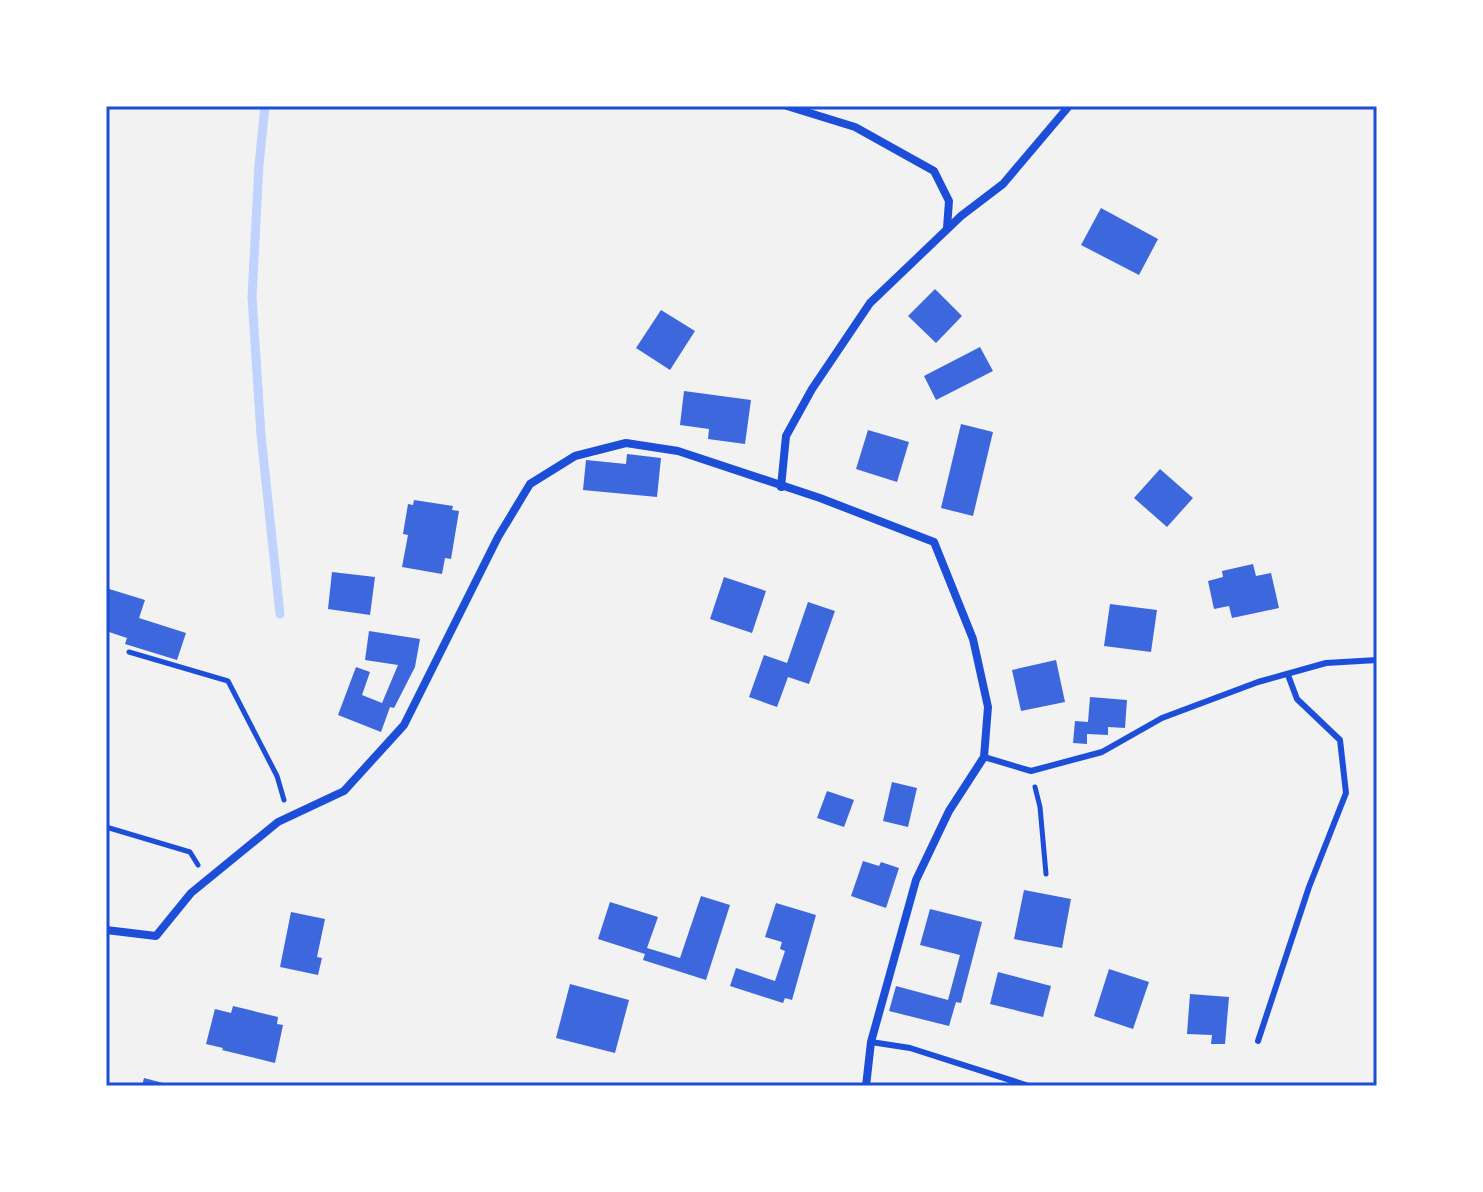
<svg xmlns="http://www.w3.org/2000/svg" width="1483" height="1192" font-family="'Golos Text',sans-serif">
	<rect width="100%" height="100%" fill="#f2f2f2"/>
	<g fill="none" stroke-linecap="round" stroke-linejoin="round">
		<path stroke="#bfd3fe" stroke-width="9" d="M 265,106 L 259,165 L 252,297 L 261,435 L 280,614"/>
	</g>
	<g fill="#3d67dc">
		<path d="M 1101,208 L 1158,239 L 1139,275 L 1081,245 Z"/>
		<path d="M 935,289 L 962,316 L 936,343 L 908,316 Z"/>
		<path d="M 661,310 L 695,331 L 670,370 L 636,348 Z"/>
		<path d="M 980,347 L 993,371 L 936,400 L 924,376 Z"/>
		<path d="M 684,391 L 751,400 L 745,444 L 708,439 L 709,429 L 680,425 Z"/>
		<path d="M 961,424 L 993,432 L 973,516 L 941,508 Z"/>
		<path d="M 868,430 L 909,442 L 897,482 L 856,469 Z"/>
		<path d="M 627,454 L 661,458 L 657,497 L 583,490 L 586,460 L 626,464 Z"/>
		<path d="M 1160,469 L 1193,498 L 1167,527 L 1134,498 Z"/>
		<path d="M 414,500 L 453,506 L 452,510 L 459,511 L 451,559 L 445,558 L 442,574 L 402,567 L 408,535 L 403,534 L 408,504 L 413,505 Z"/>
		<path d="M 1253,564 L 1256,576 L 1271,573 L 1279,608 L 1232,618 L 1229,606 L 1214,609 L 1208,581 L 1223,577 L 1222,571 Z"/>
		<path d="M 332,572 L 375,577 L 370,615 L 328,609 Z"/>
		<path d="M 724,577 L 766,591 L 752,633 L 710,619 Z"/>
		<path d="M 106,588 L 145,600 L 139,618 L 186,633 L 177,660 L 125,644 L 127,638 L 106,631 Z"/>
		<path d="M 808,602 L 835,611 L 809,684 L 788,677 L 777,707 L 749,697 L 764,655 L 787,663 Z"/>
		<path d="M 1110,604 L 1157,610 L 1151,652 L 1104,646 Z"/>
		<path d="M 369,631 L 420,639 L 415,667 L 394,708 L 390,707 L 381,732 L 338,715 L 356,667 L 370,672 L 362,695 L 382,703 L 398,665 L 365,660 Z"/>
		<path d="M 1056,660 L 1065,702 L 1021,711 L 1012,670 Z"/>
		<path d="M 1090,697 L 1127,700 L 1125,728 L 1108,727 L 1108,735 L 1087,734 L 1087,744 L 1073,743 L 1075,721 L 1088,722 Z"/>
		<path d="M 892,782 L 917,788 L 908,827 L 883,821 Z"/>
		<path d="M 827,791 L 854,800 L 844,827 L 817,818 Z"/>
		<path d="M 863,861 L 879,866 L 881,862 L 899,868 L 886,908 L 851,896 Z"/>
		<path d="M 1024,890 L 1071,899 L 1062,948 L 1014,939 Z"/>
		<path d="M 701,896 L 730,905 L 706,980 L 643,960 L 645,954 L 598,939 L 610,902 L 658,917 L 647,948 L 680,958 Z"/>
		<path d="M 776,903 L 816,915 L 792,1000 L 785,998 L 783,1003 L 730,986 L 736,968 L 775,981 L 785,951 L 780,949 L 782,942 L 765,937 Z"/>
		<path d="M 930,909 L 982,922 L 961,1003 L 956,1002 L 949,1026 L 889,1011 L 896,986 L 948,1000 L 960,955 L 920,945 Z"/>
		<path d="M 291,912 L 325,919 L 317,957 L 322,958 L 318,975 L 280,967 Z"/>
		<path d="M 1109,969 L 1149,982 L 1133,1029 L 1094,1016 Z"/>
		<path d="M 998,972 L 1051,986 L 1043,1017 L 990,1004 Z"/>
		<path d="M 570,984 L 629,1000 L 615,1053 L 556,1038 Z"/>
		<path d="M 1190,994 L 1229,997 L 1225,1044 L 1211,1044 L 1212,1035 L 1187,1034 Z"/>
		<path d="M 233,1006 L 278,1017 L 277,1024 L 283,1025 L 275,1063 L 222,1050 L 223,1048 L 206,1044 L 215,1009 L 231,1013 Z"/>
		<path d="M 144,1078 L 171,1085 L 171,1086 L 142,1086 Z"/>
	</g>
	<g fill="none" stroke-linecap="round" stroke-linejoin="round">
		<g stroke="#1d4ed8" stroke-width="5">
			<path d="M 129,652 L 228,681 L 277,776 L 284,800"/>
			<path d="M 1035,787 L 1040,807 L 1046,874"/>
			<path d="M 106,827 L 190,852 L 198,865"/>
		</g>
		<g stroke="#1d4ed8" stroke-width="6">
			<path d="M 984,757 L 1031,771 L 1102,752 L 1162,718 L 1258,682 L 1326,663 L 1377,660"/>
			<path d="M 1258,1041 L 1309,887 L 1346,793 L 1340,740 L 1297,699 L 1288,675"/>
			<path d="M 871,1042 L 910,1048 L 1029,1086"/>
		</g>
		<g stroke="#1d4ed8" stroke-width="8">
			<path d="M 787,106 L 855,127 L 934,171 L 949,201 L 947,228"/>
			<path d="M 781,487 L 786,436 L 812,389 L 870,303 L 961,216 L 1003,184 L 1069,106"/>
			<path d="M 106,930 L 156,936 L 191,893 L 278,822 L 344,791 L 404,725 L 498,537 L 530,484 L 575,456 L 626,443 L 678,451 L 820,498 L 934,542 L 973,639 L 988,707 L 984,757 L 949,811 L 916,880 L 871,1042 L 866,1086"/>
		</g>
	</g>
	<rect width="1483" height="1192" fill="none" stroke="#ffffff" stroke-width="216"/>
	<rect x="108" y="108" width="1267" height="976" fill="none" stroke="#1d4ed8" stroke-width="3"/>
</svg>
